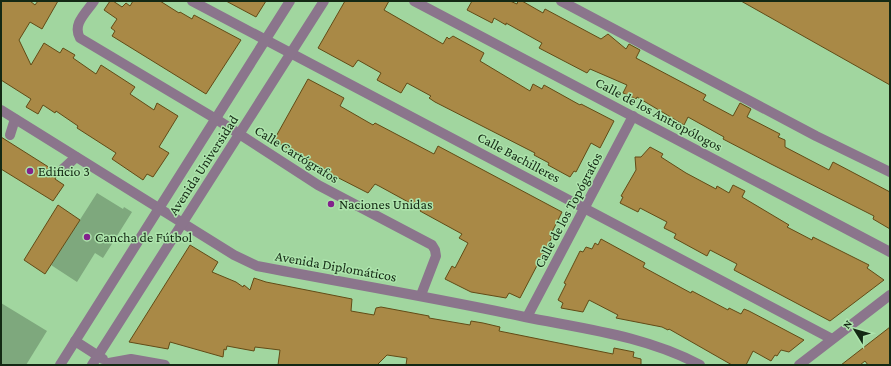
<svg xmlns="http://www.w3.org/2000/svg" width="891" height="366" font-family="'Crimson Pro',serif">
	<rect width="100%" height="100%" fill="#a1d69f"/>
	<g fill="#7ea87d">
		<path d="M 97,193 L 123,209 L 124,207 L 132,212 L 103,258 L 95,253 L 77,282 L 51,265 Z"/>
		<path d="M 1,303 L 47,331 L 26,365 L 1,365 Z"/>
	</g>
	<g fill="#a98946" stroke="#624b16">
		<path d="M 1,1 L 30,1 L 35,5 L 38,1 L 58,1 L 42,29 L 30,22 L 19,40 L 31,65 L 44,43 L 60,53 L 63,48 L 75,55 L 73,58 L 96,74 L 101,65 L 135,87 L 130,94 L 154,110 L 157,103 L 178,116 L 159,147 L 169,153 L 153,177 L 147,174 L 143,180 L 112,159 L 116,153 L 77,128 L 78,126 L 56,111 L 55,113 L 43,105 L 38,114 L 26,107 L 31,99 L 1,80 Z"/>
		<path d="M 110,1 L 113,1 L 122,7 L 126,3 L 130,6 L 133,1 L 160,1 L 179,13 L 180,12 L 192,19 L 194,15 L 241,40 L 206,94 L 112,36 L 115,31 L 111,28 L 117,19 L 104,10 Z"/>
		<path d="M 226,1 L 266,1 L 256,17 Z"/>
		<path d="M 345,1 L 389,1 L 384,10 L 443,44 L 447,37 L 449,39 L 453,36 L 484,53 L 480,61 L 530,91 L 533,84 L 542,89 L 544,85 L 580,105 L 581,104 L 614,121 L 600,148 L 591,143 L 576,172 L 574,171 L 570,177 L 548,165 L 549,163 L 534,155 L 535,153 L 435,102 L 429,98 L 431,96 L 407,83 L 401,93 L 377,80 L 381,73 L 358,60 L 353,67 L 318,48 Z"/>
		<path d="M 472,1 L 510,1 L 517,4 L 518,1 L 522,1 L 543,13 L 545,9 L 601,39 L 608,34 L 626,49 L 629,44 L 640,50 L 636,58 L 706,95 L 703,100 L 733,116 L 740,103 L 751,109 L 747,117 L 780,134 L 778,137 L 785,140 L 785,147 L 829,170 L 833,162 L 890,192 L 890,229 L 873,219 L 874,216 L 771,164 L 723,139 L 724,137 L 688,117 L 684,125 L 637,97 L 636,99 L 623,93 L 627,85 L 590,69 L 587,73 L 539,48 L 542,43 L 506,23 L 506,25 L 494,18 L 492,23 L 467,10 Z"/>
		<path d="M 741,1 L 890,1 L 890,85 Z"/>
		<path d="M 308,79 L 344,98 L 340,106 L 373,125 L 375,123 L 434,154 L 438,146 L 562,212 L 550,236 L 552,237 L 520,298 L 509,293 L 506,298 L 471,292 L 445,279 L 452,266 L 455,268 L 468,243 L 459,238 L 462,234 L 420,211 L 421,209 L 379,186 L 375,184 L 368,193 L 325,171 L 274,140 Z"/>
		<path d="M 1,137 L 58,173 L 55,179 L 64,185 L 53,201 L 1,169 Z"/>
		<path d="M 650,147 L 663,154 L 661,157 L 686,173 L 716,189 L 717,186 L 729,193 L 733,185 L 745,191 L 742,197 L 789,225 L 787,227 L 812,240 L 813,237 L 869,265 L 867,268 L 884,280 L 830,321 L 734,270 L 737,264 L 710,250 L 707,256 L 674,238 L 676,234 L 664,228 L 667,222 L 640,208 L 638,212 L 620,203 L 623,197 L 621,196 L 636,170 L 635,157 L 641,157 Z"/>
		<path d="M 58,205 L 80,220 L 45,274 L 24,260 Z"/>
		<path d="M 601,239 L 645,263 L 643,267 L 691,293 L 692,291 L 728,310 L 729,308 L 741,314 L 744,309 L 749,311 L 804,340 L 789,352 L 781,350 L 777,356 L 775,355 L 771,361 L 753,351 L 746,365 L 732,365 L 669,329 L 668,330 L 662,327 L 616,318 L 618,315 L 589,300 L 583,312 L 561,308 L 563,303 L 558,300 L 566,284 L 564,283 L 580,251 L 583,252 L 586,247 L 592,249 L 595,243 L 598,245 Z"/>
		<path d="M 190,245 L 218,262 L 212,272 L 236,282 L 243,287 L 244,285 L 250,290 L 254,278 L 266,282 L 352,299 L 351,311 L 374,315 L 376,308 L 381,307 L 429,316 L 429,318 L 470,325 L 471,321 L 483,323 L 500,327 L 499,331 L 613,354 L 614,348 L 634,352 L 633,357 L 641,359 L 641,365 L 406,365 L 407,358 L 387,355 L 377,365 L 278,365 L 280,350 L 255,347 L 254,351 L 227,346 L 226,350 L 224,349 L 223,357 L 170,342 L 168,349 L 129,342 Z"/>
		<path d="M 890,327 L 890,365 L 868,365 L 865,361 L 860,365 L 841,365 Z"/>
	</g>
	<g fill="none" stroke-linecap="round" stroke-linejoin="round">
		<g stroke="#8b758c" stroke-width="10">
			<path d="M 94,1 C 86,13 72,24 80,38 L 216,119 L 318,185 L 432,245 L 435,250 L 436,256 L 421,295"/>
			<path d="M 192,1 L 832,339"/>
			<path d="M 414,1 L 890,252"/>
			<path d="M 561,1 L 816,136 L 890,172"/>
			<path d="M 1,110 L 234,255 L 257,266 C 346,283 436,298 525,317 C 585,329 646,336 700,365"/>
			<path d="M 10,135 L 15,119"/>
			<path d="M 63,169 L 76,157"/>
			<path d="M 527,317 L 633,116"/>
			<path d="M 75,341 L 103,359"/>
			<path d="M 109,363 L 131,359 L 165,365"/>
			<path d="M 60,365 L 290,1"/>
			<path d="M 92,365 L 324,1"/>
			<path d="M 799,365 L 890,295"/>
		</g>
	</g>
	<g fill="#83228c" stroke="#ade4ac" stroke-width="1.5">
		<circle cx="30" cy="171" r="4"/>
		<circle cx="331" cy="204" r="4"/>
		<circle cx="87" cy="237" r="4"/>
	</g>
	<g text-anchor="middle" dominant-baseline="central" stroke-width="3" stroke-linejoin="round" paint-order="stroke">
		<g font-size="14" fill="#142914" stroke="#ade4ac">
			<text transform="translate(659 114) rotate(28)">Calle de los Antropólogos</text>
			<text transform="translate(297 154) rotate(32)">Calle Cartógrafos</text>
			<text transform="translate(519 157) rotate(28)">Calle Bachilleres</text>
			<text transform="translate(203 165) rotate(-57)">Avenida Universidad</text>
			<text transform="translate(568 210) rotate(-62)">Calle de los Topógrafos</text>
			<text transform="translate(336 266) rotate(10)">Avenida Diplomáticos</text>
		</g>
		<g font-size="14" fill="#142914" stroke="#ade4ac" text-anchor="start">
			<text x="38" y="171">Edificio 3</text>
			<text x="339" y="204">Naciones Unidas</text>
			<text x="95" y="237">Cancha de Fútbol</text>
		</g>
	</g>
	<rect width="891" height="366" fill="none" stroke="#142914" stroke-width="4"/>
	<g transform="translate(855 330) rotate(307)" stroke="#ade4ac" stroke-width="3" paint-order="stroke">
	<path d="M0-3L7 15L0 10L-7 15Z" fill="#142914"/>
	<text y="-6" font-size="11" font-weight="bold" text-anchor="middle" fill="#142914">N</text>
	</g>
</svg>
